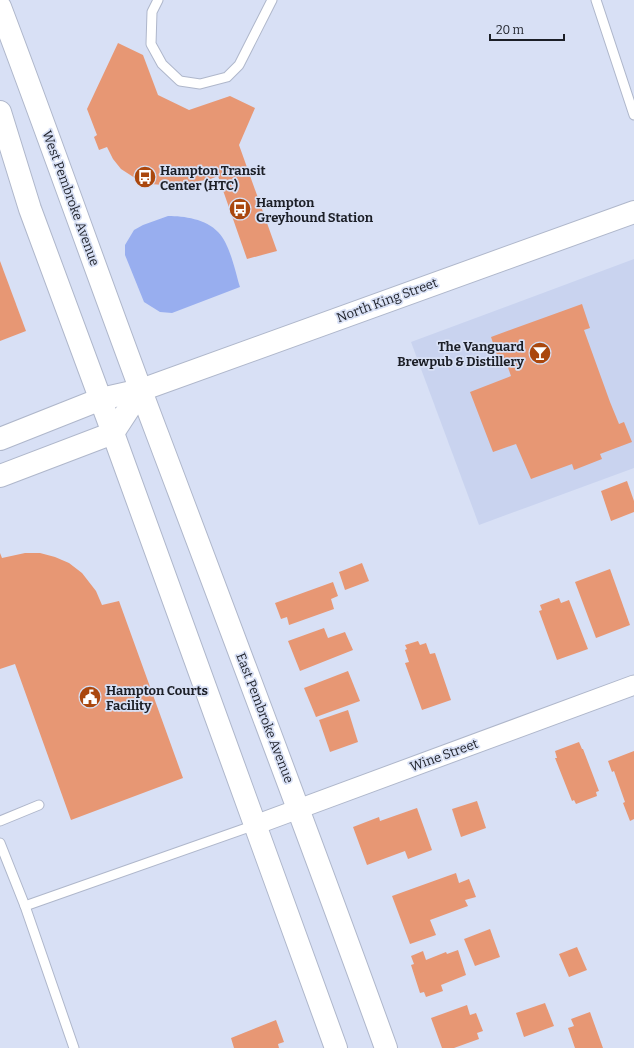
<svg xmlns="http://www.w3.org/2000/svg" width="634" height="1048" font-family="Bitter,serif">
	<rect width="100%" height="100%" fill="#d8e0f5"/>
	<path fill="#c9d3ef" d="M 634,259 L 634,468 L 479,525 L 411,342 Z"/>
	<path fill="#98aeef" d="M 168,216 C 184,216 206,219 218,232 C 230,244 235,271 240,287 L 172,313 L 160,312 L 144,302 L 125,255 L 125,245 L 134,230 L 143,225 Z"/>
	<g fill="#e79774">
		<path d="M 118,43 L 143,55 L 158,95 L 189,110 L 230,96 L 255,108 L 239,145 L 277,251 L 247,259 L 218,176 L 208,180 L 198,181 L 200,185 L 187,189 L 183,182 L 163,185 L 150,184 L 138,180 L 121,169 L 113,159 L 107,147 L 99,150 L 94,137 L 97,135 L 87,109 Z"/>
		<path d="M 0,261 L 26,331 L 0,341 Z"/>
		<path d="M 582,304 L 590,328 L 584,330 L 610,402 L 619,424 L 624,422 L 632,442 L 600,454 L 602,459 L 574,470 L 572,464 L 531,479 L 516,444 L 493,452 L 470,392 L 511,376 L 505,359 L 499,361 L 491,337 Z"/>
		<path d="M 627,481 L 634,501 L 634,512 L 611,521 L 601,491 Z"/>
		<path d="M 0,553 L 2,558 L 25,553 L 40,553 L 55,557 L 69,563 L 82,573 L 96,591 L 102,605 L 119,601 L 183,778 L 71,820 L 15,664 L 0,669 Z"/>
		<path d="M 362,563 L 369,581 L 345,590 L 339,572 Z"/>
		<path d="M 610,569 L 630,625 L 596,638 L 575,582 Z"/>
		<path d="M 333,582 L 338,596 L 331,599 L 334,609 L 289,625 L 287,617 L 281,619 L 275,603 Z"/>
		<path d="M 559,598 L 561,603 L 569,600 L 588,649 L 557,660 L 539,611 L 542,610 L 540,605 Z"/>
		<path d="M 324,628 L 328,638 L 345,632 L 353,650 L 300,671 L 288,641 Z"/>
		<path d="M 418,641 L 420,645 L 426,643 L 430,654 L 435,653 L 451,700 L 422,710 L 405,663 L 409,662 L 405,650 L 407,649 L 405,645 Z"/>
		<path d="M 348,671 L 360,701 L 316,717 L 304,688 Z"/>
		<path d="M 348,710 L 358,742 L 330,752 L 319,720 Z"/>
		<path d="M 579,742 L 582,749 L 583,749 L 599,791 L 596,792 L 597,796 L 576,804 L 574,800 L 572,801 L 555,758 L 557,758 L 555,751 Z"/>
		<path d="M 634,751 L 634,819 L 630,821 L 623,803 L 625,802 L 614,771 L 612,772 L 608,761 Z"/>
		<path d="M 477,801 L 486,828 L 461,837 L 452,809 Z"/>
		<path d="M 417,808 L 432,850 L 408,859 L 405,851 L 367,865 L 353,827 L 379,817 L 380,821 Z"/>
		<path d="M 456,873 L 459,883 L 469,879 L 476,897 L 465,900 L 468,906 L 430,920 L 436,935 L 410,944 L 392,896 Z"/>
		<path d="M 490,929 L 500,957 L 475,966 L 464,939 Z"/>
		<path d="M 577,947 L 587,970 L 569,977 L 559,954 Z"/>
		<path d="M 458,950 L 466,975 L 441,985 L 443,991 L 426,997 L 424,992 L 420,993 L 411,965 L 414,964 L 411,956 L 423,951 L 426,960 L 446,952 L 447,954 Z"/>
		<path d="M 545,1003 L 554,1026 L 524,1037 L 516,1013 Z"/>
		<path d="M 467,1005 L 470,1015 L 476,1013 L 483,1031 L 477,1033 L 479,1039 L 454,1048 L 442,1048 L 431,1018 Z"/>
		<path d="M 590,1012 L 603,1048 L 575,1048 L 568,1028 L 574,1026 L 571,1019 Z"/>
		<path d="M 276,1020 L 284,1042 L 278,1044 L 279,1048 L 234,1048 L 231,1038 Z"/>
	</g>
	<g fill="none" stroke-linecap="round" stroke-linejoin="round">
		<g stroke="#afb7cb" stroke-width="11">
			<g id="service">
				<path d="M 158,0 L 152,12 L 151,44 L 162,64 L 180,81 L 200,84 L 227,77 L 239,65 L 272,0"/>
				<path d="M 596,0 L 634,115"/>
				<path d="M 0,821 L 39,805"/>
				<path d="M 0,843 L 25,906 L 74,1048"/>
				<path d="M 25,906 L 255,825"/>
			</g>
		</g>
		<g stroke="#afb7cb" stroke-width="21">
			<path id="minor" d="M 255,825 L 634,685"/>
		</g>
		<g stroke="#afb7cb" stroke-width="24">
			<g id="tertiary">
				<path d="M 0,439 L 101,399"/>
				<path d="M 0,476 L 113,433"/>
			</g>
		</g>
		<g stroke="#afb7cb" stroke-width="24">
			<g id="secondary">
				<path d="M 0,7 C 54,149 104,294 158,436 C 235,640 312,843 386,1048"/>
				<path d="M 0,112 L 30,209 L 113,433 L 336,1048"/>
				<path d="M 101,399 L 141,390 L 634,212"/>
				<path d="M 113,433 L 141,390"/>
			</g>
		</g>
		<use href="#service" stroke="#fff" stroke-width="9"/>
		<use href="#minor" stroke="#fff" stroke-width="19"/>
		<use href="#tertiary" stroke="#fff" stroke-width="22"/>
		<use href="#secondary" stroke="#fff" stroke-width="22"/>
	</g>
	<defs>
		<g id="bus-disc" transform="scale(1.15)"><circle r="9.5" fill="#aa470e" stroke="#d8e0f5"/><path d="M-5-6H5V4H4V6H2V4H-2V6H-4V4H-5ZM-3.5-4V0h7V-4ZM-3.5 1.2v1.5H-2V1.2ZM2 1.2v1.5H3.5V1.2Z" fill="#fff"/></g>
		<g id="bar-disc" transform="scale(1.15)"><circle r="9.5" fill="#aa470e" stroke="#d8e0f5"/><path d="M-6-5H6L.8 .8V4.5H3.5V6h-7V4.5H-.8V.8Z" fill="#fff"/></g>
		<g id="civic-disc" transform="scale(1.15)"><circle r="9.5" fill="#aa470e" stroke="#d8e0f5"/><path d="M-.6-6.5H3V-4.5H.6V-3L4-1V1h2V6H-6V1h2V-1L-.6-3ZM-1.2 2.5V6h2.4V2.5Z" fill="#fff"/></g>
	</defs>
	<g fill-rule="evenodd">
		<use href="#bus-disc" x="145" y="177"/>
		<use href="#bus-disc" x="240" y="209"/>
		<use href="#bar-disc" x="540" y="353"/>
		<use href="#civic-disc" x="90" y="697"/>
	</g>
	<g text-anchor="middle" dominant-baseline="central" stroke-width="3.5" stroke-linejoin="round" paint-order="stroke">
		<g font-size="13" font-weight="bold" fill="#1c1f27" stroke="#d8e0f5" text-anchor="start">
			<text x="160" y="170">Hampton Transit<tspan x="160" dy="15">Center (HTC)</tspan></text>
			<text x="256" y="202">Hampton<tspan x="256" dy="15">Greyhound Station</tspan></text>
			<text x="524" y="346" text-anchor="end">The Vanguard<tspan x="524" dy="15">Brewpub &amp; Distillery</tspan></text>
			<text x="106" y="690">Hampton Courts<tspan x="106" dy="15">Facility</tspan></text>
		</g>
		<g font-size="13" fill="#1c1f27" stroke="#d8e0f5">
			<text transform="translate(71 198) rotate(70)">West Pembroke Avenue</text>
			<text transform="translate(387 300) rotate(-20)">North King Street</text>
			<text transform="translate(265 718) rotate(69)">East Pembroke Avenue</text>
			<text transform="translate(444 755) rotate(-20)">Wine Street</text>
		</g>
	</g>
	<path d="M490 34v6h74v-6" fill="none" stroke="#1c1f27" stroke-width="2"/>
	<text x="496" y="34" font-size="12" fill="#1c1f27" stroke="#d8e0f5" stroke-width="3" paint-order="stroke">20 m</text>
</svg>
